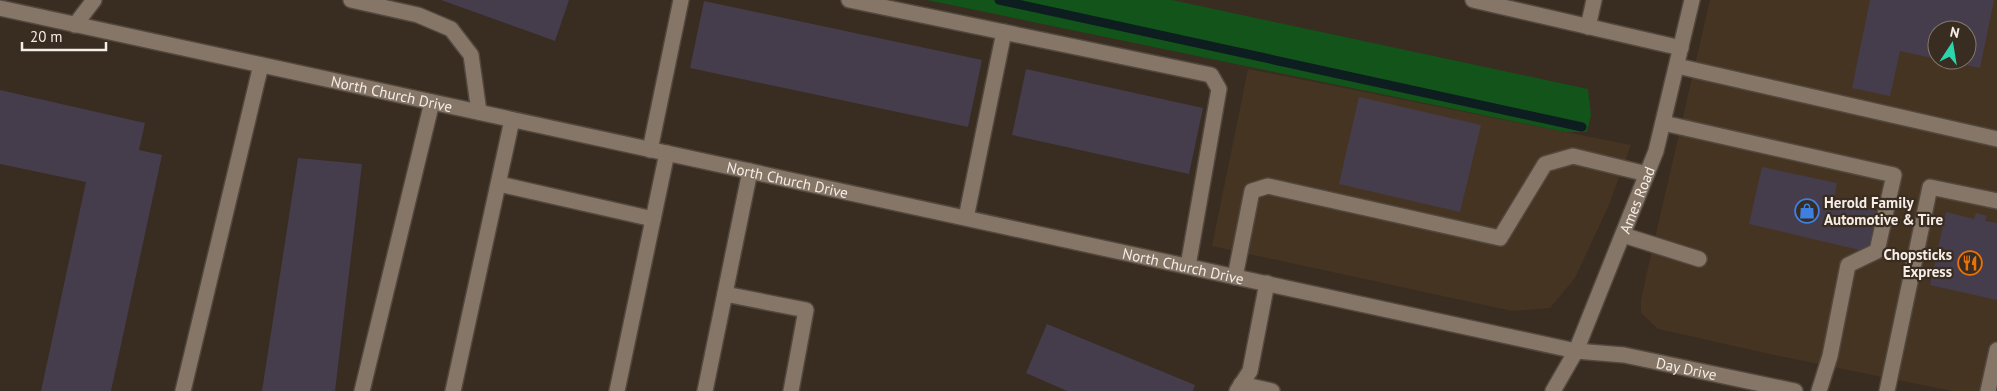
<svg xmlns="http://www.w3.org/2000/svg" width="1997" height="391" font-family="'PT Sans',sans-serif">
	<rect width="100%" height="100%" fill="#392c20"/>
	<g fill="#463423" fill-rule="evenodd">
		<path d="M 1710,0 L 1997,0 L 1997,391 L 1952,391 L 1770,354 L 1658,329 L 1641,313 L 1641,300 L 1648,268 ZM 1937,30 L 1967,30 L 1967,60 L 1937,60 Z"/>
		<path d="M 1248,69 L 1631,145 L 1608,207 L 1575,278 L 1550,308 L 1512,311 L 1212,246 Z"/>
	</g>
	<path fill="#12541a" d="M 927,0 L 1172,0 L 1588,89 L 1591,115 L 1587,132 L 1565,132 Z"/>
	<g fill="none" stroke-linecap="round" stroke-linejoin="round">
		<path stroke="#0d1d20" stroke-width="9" d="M 999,0 L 1582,127"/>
	</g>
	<g fill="#453d4c">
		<path d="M 441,0 L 569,0 L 555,41 Z"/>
		<path d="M 1870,0 L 1994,0 L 1980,68 L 1947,61 L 1967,60 L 1967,30 L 1937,30 L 1937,59 L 1900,51 L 1890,96 L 1852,88 Z"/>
		<path d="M 704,1 L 982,60 L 968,127 L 690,68 Z"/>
		<path d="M 1026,69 L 1203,108 L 1189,174 L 1012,135 Z"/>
		<path d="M 0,90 L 145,123 L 139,150 L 162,155 L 111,391 L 41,391 L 86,182 L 0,164 Z"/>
		<path d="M 1359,97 L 1481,125 L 1460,212 L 1339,184 Z"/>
		<path d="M 298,158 L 362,164 L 335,391 L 262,391 Z"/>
		<path d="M 1762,167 L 1837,183 L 1834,200 L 1844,201 L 1877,211 L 1868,252 L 1749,224 Z"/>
		<path d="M 1946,212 L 1974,219 L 1976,213 L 1987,216 L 1985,221 L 1997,223 L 1997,300 L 1930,285 Z"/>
		<path d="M 1047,324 L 1195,385 L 1193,391 L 1067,391 L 1026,373 Z"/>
	</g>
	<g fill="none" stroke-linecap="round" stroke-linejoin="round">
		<g stroke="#53483e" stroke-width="18">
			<g id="minor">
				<path d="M 351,0 L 418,15 L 451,29 L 471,55 L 479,112"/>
				<path d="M 849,0 L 1211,75 L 1219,89 L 1188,266"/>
				<path d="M 1473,0 L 1681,48"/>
				<path id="s1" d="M 0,8 L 1576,351 L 1624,355 L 1795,391"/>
				<path d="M 75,25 L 94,0"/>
				<path d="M 1588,27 L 1594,0"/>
				<path d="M 1677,66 L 1997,139"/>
				<path d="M 1663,123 L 1894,175 L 1877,251 L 1848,265 L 1830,356 L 1819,391"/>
				<path d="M 650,150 L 681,0"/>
				<path d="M 499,184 L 653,219"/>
				<path d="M 966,218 L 1004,32"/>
				<path d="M 1623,235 L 1699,259"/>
				<path d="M 1235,277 L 1252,191 L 1268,186 L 1500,238 L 1545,164 L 1573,156 L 1647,174"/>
				<path d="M 725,294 L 806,310 L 791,391"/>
				<path d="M 1241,384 L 1272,391"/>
				<path d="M 183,391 L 261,65"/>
				<path d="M 362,391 L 432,102"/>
				<path d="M 453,391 L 512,120"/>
				<path d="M 617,391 L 667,153"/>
				<path d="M 705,391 L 750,171"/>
				<path d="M 1237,391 L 1250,371 L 1267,283"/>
				<path id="s2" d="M 1553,391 L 1576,351 L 1656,151 L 1692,0"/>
				<path d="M 1887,391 L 1930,187 L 1997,201"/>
				<path d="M 1988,391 L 1997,350"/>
			</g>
		</g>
		<use href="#minor" stroke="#857668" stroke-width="15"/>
	</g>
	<defs>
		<g id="shop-ring" transform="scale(1.25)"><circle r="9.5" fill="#392c20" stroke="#3f7fe0" stroke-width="1.5"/><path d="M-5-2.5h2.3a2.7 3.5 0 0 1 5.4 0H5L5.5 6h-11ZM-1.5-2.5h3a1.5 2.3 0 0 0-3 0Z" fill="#3f7fe0"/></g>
		<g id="restaurant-ring" transform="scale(1.25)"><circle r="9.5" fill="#392c20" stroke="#e8710a" stroke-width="1.5"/><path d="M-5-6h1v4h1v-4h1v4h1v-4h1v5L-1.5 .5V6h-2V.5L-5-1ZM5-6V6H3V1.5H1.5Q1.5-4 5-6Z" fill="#e8710a"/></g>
	</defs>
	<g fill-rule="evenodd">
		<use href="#shop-ring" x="1807" y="211"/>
		<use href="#restaurant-ring" x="1970" y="263"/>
	</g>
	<g text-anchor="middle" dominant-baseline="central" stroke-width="4.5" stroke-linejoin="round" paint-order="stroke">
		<g font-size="15" fill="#f6ede6" stroke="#392c20">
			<text stroke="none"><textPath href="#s1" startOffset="401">North Church Drive</textPath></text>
			<text stroke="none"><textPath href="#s1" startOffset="806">North Church Drive</textPath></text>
			<text stroke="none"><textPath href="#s2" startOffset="209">Ames Road</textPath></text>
			<text stroke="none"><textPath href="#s1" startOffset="1211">North Church Drive</textPath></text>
			<text stroke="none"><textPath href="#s1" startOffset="1725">Day Drive</textPath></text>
		</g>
		<g font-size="15" font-weight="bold" fill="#f6ede6" stroke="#392c20" text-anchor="start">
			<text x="1824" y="202">Herold Family<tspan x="1824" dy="17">Automotive &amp; Tire</tspan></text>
			<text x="1952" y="254" text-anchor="end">Chopsticks<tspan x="1952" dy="17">Express</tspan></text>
		</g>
	</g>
	<g transform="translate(1952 45) rotate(12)"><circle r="24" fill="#392c20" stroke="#85796f"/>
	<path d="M0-4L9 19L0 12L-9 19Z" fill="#2cd5ab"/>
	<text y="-8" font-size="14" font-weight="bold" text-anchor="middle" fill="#f6ede6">N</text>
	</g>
	<path d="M22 42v8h84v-8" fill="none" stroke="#f6ede6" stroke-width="2.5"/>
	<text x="30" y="42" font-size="15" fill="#f6ede6" stroke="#392c20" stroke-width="4" paint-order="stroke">20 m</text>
</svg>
